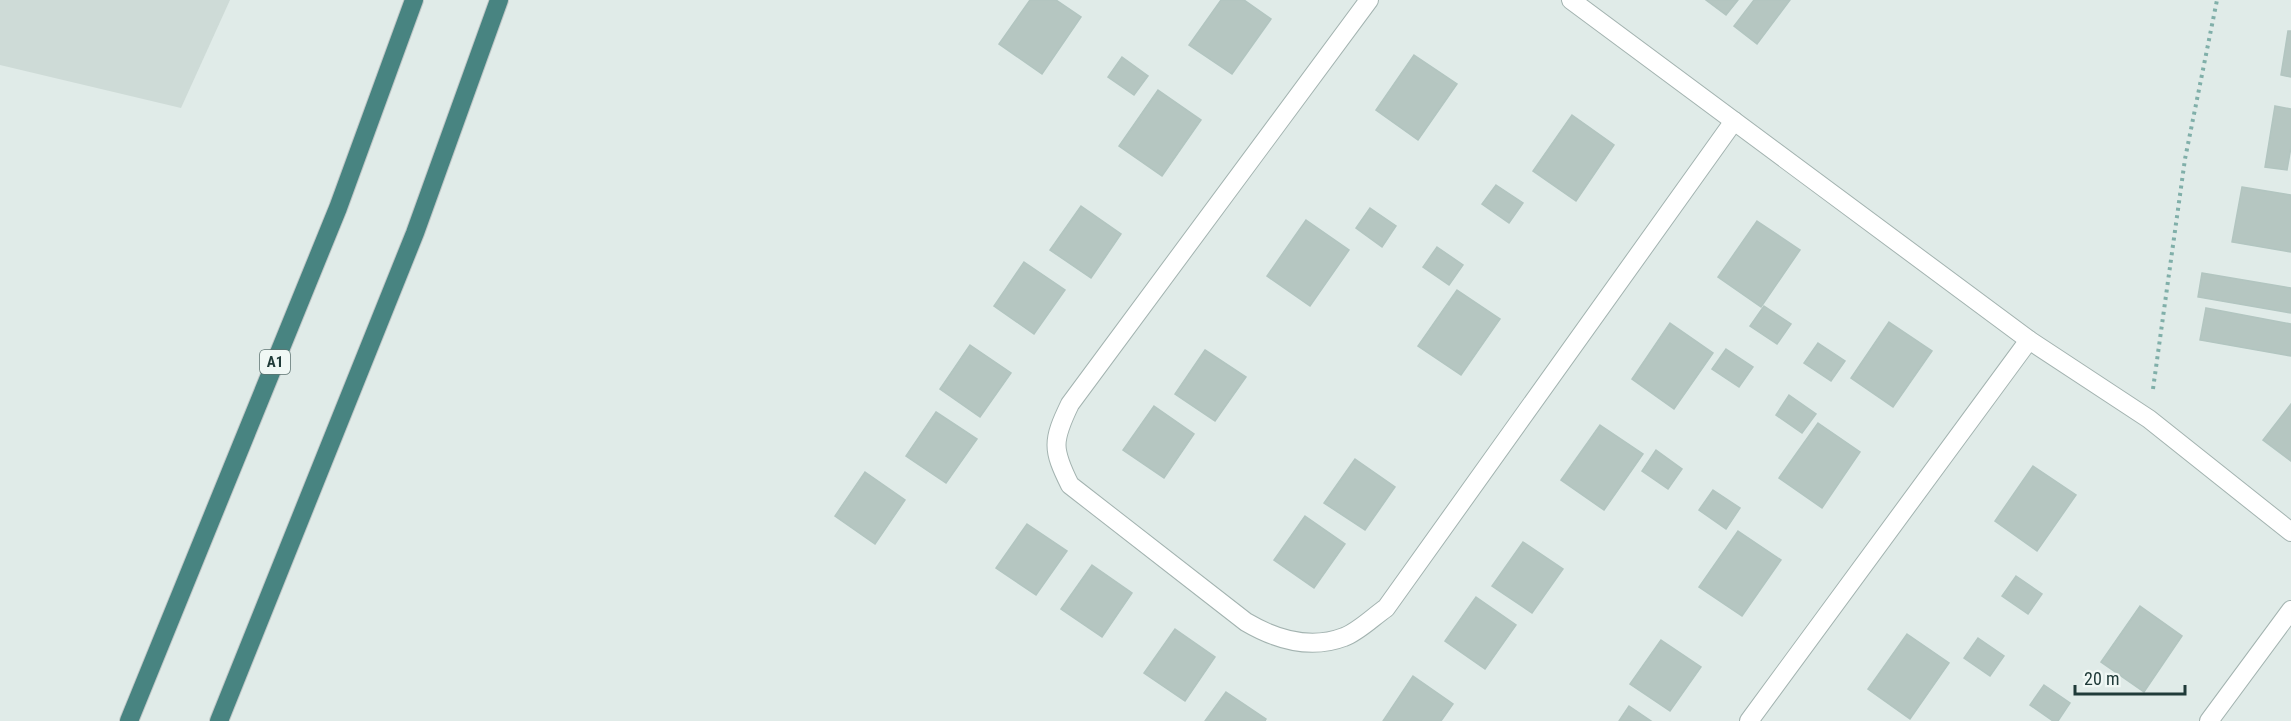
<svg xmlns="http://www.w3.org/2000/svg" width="2291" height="721" font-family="'Roboto Condensed',sans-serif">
	<rect width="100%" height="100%" fill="#e0ebe8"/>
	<path fill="#cedbd7" d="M 0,0 L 230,0 L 181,108 L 0,65 Z"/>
	<g fill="#b5c6c1" stroke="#b2c5c0" stroke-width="1.5">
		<path d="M 1030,0 L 1056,0 L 1081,17 L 1042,74 L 999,44 Z"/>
		<path d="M 1221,0 L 1244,0 L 1271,19 L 1232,74 L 1189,45 Z"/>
		<path d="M 1706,0 L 1738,0 L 1726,15 Z"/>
		<path d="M 1754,0 L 1790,0 L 1757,44 L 1734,26 Z"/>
		<path d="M 2288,31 L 2291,31 L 2291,77 L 2281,75 Z"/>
		<path d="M 1414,55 L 1457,84 L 1418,140 L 1376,110 Z"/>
		<path d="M 1122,57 L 1148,76 L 1134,95 L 1108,77 Z"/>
		<path d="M 1158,90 L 1201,120 L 1162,176 L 1119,146 Z"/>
		<path d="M 2275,106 L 2291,109 L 2291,147 L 2287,170 L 2265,167 Z"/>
		<path d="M 1572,115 L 1614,145 L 1576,201 L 1533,171 Z"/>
		<path d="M 1496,185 L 1523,203 L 1509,223 L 1482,204 Z"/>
		<path d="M 2242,187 L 2291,195 L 2291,252 L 2232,242 Z"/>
		<path d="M 1081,206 L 1121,234 L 1091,278 L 1050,250 Z"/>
		<path d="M 1370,208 L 1396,226 L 1382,247 L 1356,228 Z"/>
		<path d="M 1306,220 L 1349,250 L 1310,306 L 1267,276 Z"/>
		<path d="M 1757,221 L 1800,250 L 1761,307 L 1718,277 Z"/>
		<path d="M 1437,247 L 1463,265 L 1449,285 L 1423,267 Z"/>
		<path d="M 1024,262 L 1065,290 L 1034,334 L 994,306 Z"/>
		<path d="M 2202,273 L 2291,288 L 2291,313 L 2198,297 Z"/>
		<path d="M 1457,290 L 1500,319 L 1461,375 L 1418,346 Z"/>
		<path d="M 1764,306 L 1791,324 L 1777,344 L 1750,326 Z"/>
		<path d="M 2206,308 L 2291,324 L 2291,356 L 2200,340 Z"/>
		<path d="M 1889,322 L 1932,351 L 1893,407 L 1851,378 Z"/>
		<path d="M 1670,323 L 1713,353 L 1674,409 L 1632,379 Z"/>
		<path d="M 1818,343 L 1845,361 L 1831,381 L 1804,363 Z"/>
		<path d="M 970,345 L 1011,373 L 980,417 L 940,389 Z"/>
		<path d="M 1726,349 L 1753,367 L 1739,387 L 1712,369 Z"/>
		<path d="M 1205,350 L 1246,377 L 1215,421 L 1175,394 Z"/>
		<path d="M 1789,395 L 1816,414 L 1802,433 L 1776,415 Z"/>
		<path d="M 2291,404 L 2291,461 L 2263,440 Z"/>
		<path d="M 1154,406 L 1194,434 L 1164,478 L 1123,450 Z"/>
		<path d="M 936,412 L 977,439 L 946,483 L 906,456 Z"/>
		<path d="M 1818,423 L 1860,452 L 1822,508 L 1779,478 Z"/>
		<path d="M 1600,425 L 1643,454 L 1604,510 L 1561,480 Z"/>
		<path d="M 1656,450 L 1682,469 L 1668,489 L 1642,471 Z"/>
		<path d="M 1355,459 L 1395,487 L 1365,530 L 1324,503 Z"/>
		<path d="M 2033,466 L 2076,495 L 2037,551 L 1995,521 Z"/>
		<path d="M 865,472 L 905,500 L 875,544 L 835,516 Z"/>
		<path d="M 1713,490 L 1740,508 L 1726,529 L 1699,510 Z"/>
		<path d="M 1305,516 L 1345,544 L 1314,588 L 1274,560 Z"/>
		<path d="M 1027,524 L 1067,551 L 1036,595 L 996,568 Z"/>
		<path d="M 1738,531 L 1781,560 L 1742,616 L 1699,587 Z"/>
		<path d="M 1523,542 L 1563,569 L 1532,613 L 1492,586 Z"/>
		<path d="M 1092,565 L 1132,593 L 1102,637 L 1061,609 Z"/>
		<path d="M 2016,576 L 2042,594 L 2028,614 L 2002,596 Z"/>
		<path d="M 1476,597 L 1516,625 L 1485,669 L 1445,641 Z"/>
		<path d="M 2140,606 L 2182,636 L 2144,692 L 2101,662 Z"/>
		<path d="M 1175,629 L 1215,657 L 1185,701 L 1144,673 Z"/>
		<path d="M 1907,634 L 1949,663 L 1910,719 L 1868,689 Z"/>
		<path d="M 1978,638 L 2004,656 L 1990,676 L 1964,658 Z"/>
		<path d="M 1661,640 L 1701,667 L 1670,711 L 1630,684 Z"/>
		<path d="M 1413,676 L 1453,704 L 1441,721 L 1383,721 Z"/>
		<path d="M 2044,685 L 2070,703 L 2058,721 L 2053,721 L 2030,705 Z"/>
		<path d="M 1226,692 L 1266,719 L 1265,721 L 1205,721 Z"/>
		<path d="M 1629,706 L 1651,721 L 1619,721 Z"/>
	</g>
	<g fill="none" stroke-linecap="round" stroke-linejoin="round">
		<g stroke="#a3b3b0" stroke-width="20">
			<g id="minor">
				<path d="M 1369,0 L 1070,404 C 1052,441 1052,449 1070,485 L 1246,622 C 1275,639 1310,650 1344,637 C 1358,632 1373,617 1386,608 L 1734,121"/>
				<path d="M 1571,0 L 2029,340 L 2149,419 L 2291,532"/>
				<path d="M 1749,721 L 2029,340"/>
				<path d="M 2209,721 L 2291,610"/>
			</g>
		</g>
		<g stroke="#c1c8c8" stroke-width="20">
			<g id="trunk">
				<path d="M 129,721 L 338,208 L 414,0"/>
				<path d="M 219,721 L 415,233 L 499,0"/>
			</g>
		</g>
		<path stroke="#80afa9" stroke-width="4" stroke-dasharray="3 4.5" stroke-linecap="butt" d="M 2153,389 L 2185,159 L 2217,0"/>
		<use href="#minor" stroke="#fff" stroke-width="18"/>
		<use href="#trunk" stroke="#488481" stroke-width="18"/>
	</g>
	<g text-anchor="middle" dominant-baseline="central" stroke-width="5" stroke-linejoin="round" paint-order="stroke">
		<rect fill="#f0f8f5" stroke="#5e7471" stroke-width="1.5" x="260" y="350" width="30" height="24" rx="4.5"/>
		<g font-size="15" font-weight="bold" fill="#203b39">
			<text x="275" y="362">A1</text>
		</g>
	</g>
	<path d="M2075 685v9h110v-9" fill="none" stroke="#203b39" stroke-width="3"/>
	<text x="2084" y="685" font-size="18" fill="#203b39" stroke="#f0f8f5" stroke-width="4.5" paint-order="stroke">20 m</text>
</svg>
